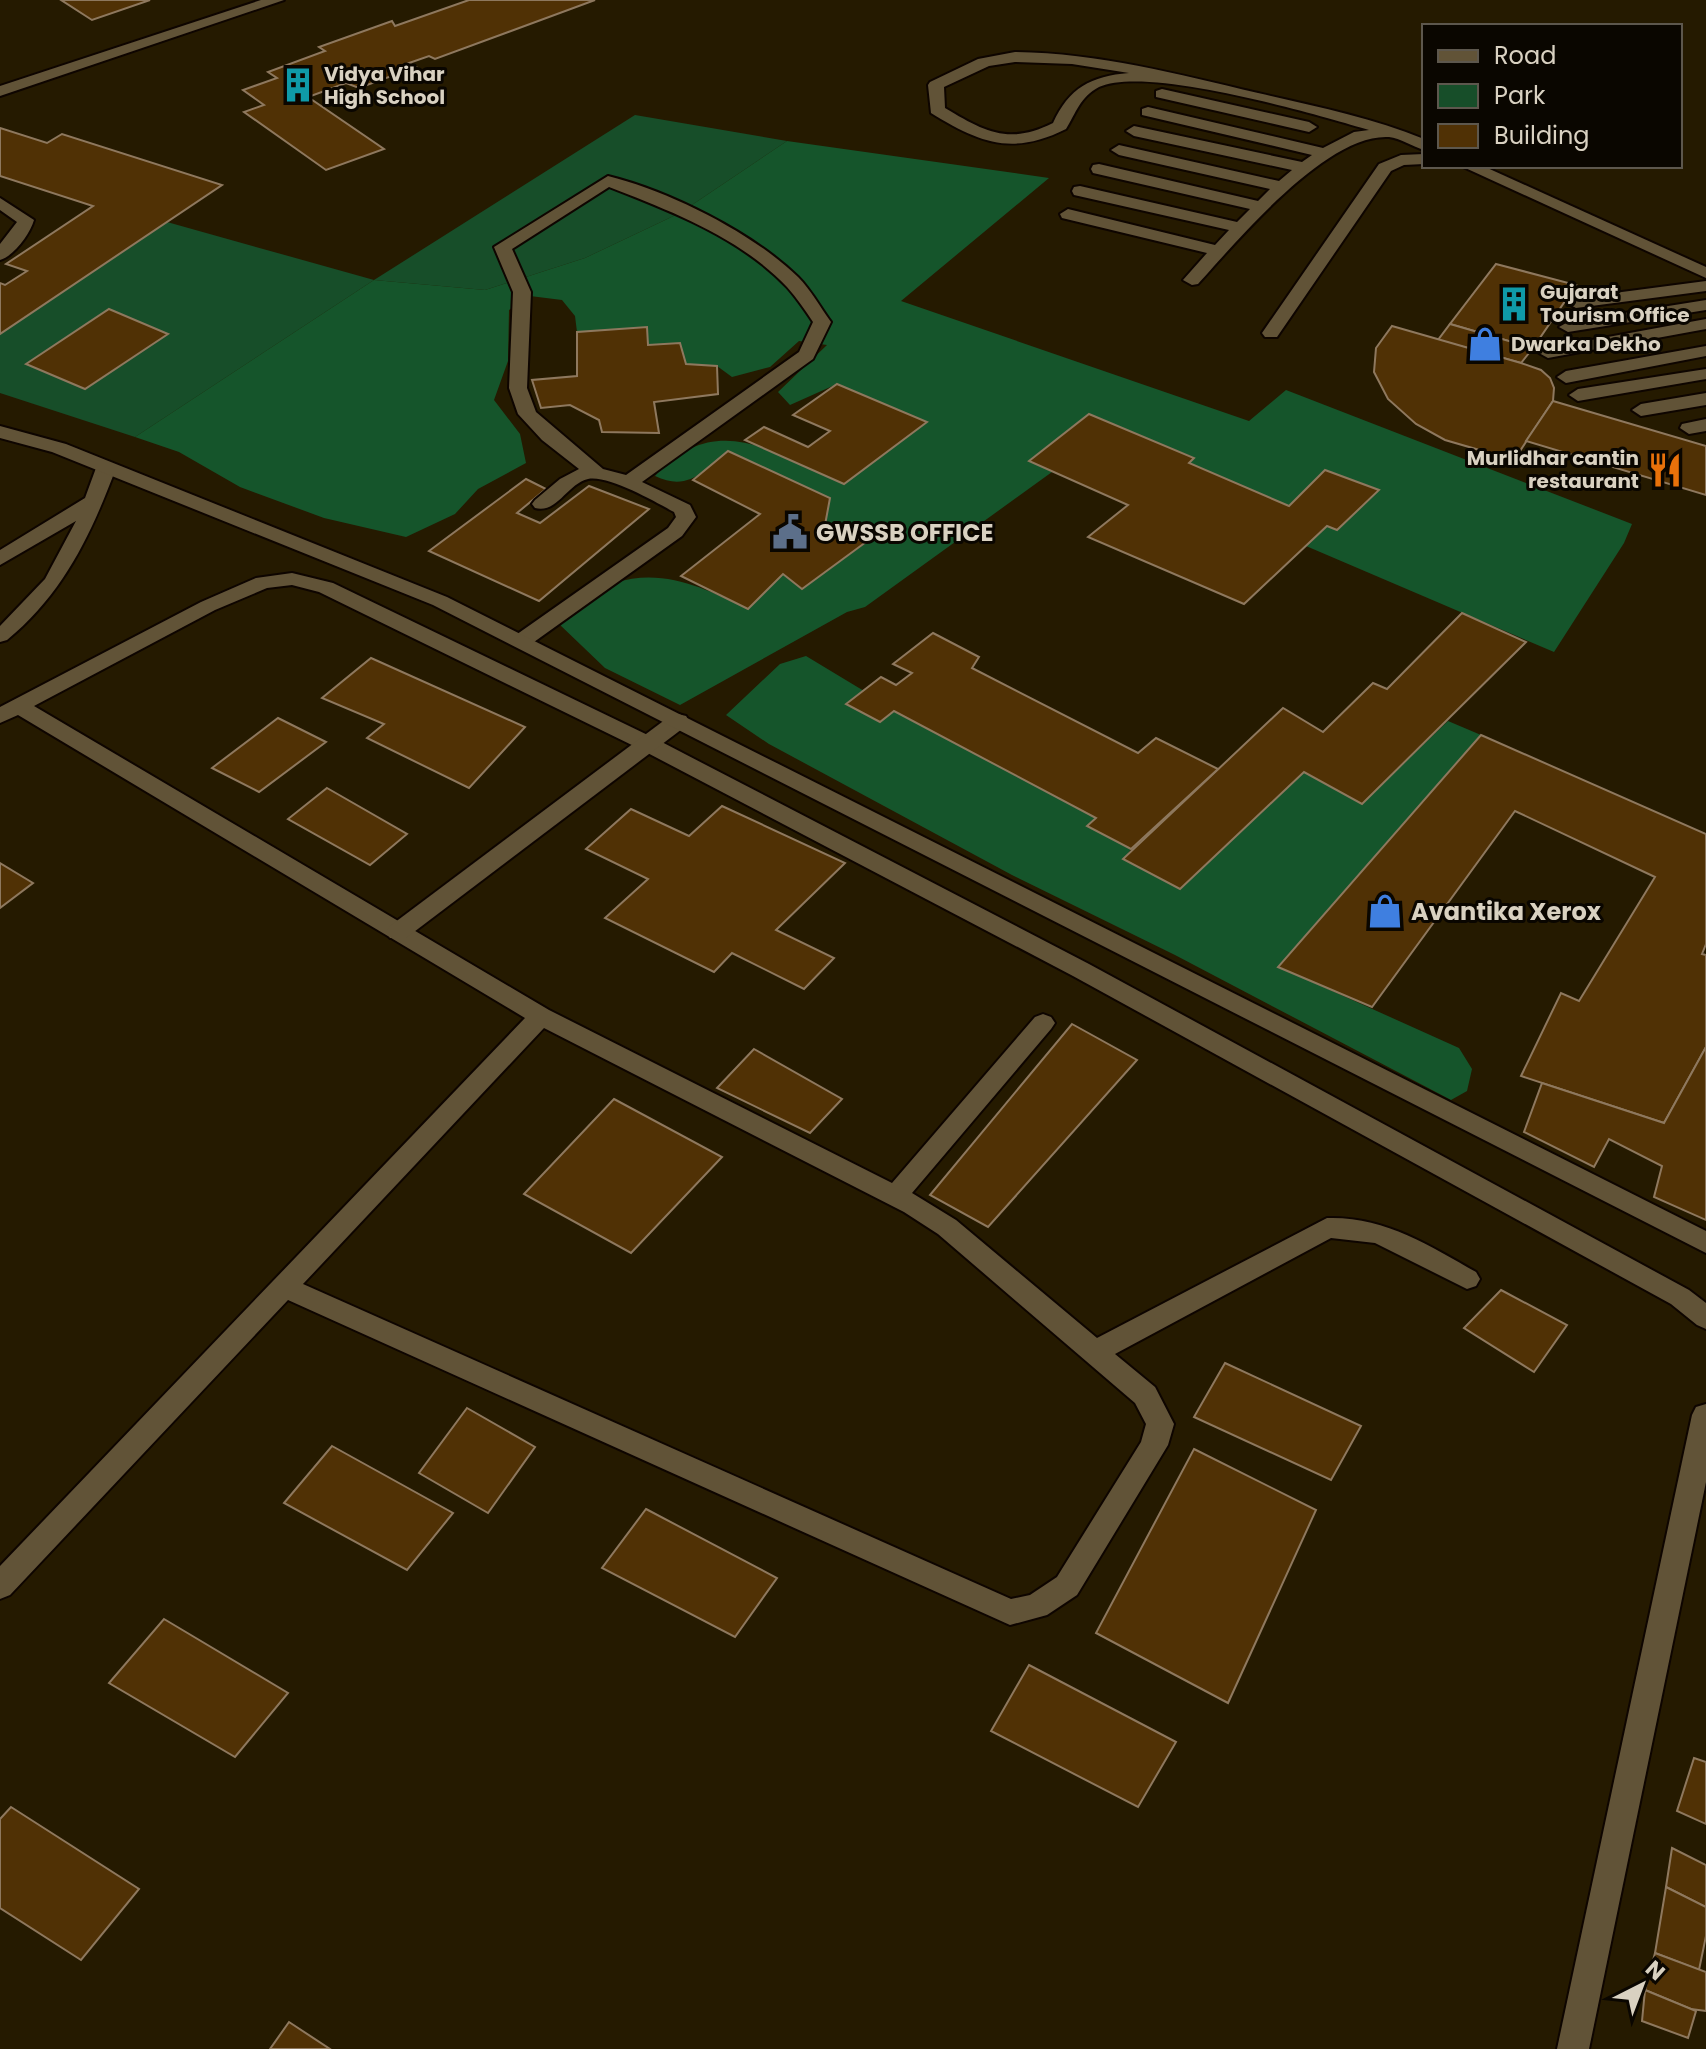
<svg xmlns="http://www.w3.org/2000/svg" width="1706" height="2049" font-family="Poppins,sans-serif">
	<rect width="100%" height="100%" fill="#251a00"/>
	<path fill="#174e29" d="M 635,115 L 787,141 L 680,213 L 585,258 L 485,290 L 374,280 L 135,437 L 0,393 L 0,334 L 167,222 L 374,280 Z"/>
	<g fill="#15552b">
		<path d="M 787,141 L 1049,178 L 901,301 L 1249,421 L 1286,390 L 1632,524 L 1624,543 L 1554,652 L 1306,546 L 1327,526 L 1378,489 L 1325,470 L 1289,506 L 1189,463 L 1193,457 L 1089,414 L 1030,461 L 1052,472 L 865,607 L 847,612 L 680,705 L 605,668 L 558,623 C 575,611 596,590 615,583 C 662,567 707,589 748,609 L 783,574 L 802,589 L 866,543 L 825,525 L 829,498 L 729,451 C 704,471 688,492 655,476 C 717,408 776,454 844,484 L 926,423 L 837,384 L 790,405 L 778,392 L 827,345 L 799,341 L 770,367 L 732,377 L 717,366 L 686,364 L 680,343 L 648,345 L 647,327 L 577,332 L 575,316 L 562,300 L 530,296 L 509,310 L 508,361 L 494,400 L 520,434 L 526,463 L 478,489 L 455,514 L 406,537 L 324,518 L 240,487 L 179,452 L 135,437 L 374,280 L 485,290 L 585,258 L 680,213 Z"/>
		<path d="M 806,656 L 864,691 L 847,704 L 880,722 L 894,711 L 1096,818 L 1088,826 L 1131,849 L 1124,859 L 1180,889 L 1304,772 L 1362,803 L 1448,721 L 1481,735 L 1279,967 L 1459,1048 L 1472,1069 L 1467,1091 L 1451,1100 L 1175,955 L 1012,875 L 769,744 L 726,715 L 780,664 Z"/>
	</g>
	<g fill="#503105" stroke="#8e785e" stroke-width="2">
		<path d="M 61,0 L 150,0 L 92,20 Z"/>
		<path d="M 469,0 L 595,0 L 435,59 L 429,56 L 409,63 L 416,67 L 359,88 L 346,83 L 308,97 L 384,149 L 326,170 L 244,112 L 264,105 L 243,90 L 277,78 L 268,72 L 325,51 L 319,47 L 392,21 L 395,26 Z"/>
		<path d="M 0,128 L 47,143 L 62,134 L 222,185 L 0,334 L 0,283 L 5,285 L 27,271 L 6,264 L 93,206 L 0,176 Z"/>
		<path d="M 1496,264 L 1576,285 L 1533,348 L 1450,324 Z"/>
		<path d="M 109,309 L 168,334 L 85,389 L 26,364 Z"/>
		<path d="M 1450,324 L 1533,348 L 1521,363 L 1438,340 Z"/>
		<path d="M 1392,326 L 1521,363 L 1541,370 L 1550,378 L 1554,388 L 1553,401 L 1514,460 L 1445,440 L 1416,424 L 1388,399 L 1374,372 L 1376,348 Z"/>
		<path d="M 647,327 L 648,345 L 680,343 L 686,364 L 717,366 L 718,394 L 654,402 L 659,433 L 602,432 L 599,420 L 570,405 L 541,408 L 532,380 L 577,376 L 577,332 Z"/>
		<path d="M 837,384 L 927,422 L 844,484 L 745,440 L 764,427 L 808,447 L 830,431 L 793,415 Z"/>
		<path d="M 1553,401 L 1706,446 L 1706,495 L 1526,441 Z"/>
		<path d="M 1089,414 L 1194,458 L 1189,463 L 1289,506 L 1325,470 L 1379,490 L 1337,530 L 1327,526 L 1244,604 L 1088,537 L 1128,505 L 1029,461 Z"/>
		<path d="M 728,451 L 830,498 L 825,525 L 866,542 L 802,589 L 783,574 L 748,609 L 681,576 L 760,514 L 693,480 Z"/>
		<path d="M 526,479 L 546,489 L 517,513 L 540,523 L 589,486 L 649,509 L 539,601 L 429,551 Z"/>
		<path d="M 1462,613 L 1526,642 L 1362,804 L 1304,772 L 1180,889 L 1123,859 L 1283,708 L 1323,732 L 1373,683 L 1387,689 Z"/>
		<path d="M 933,633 L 979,657 L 972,668 L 1138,753 L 1156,738 L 1218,769 L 1131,849 L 1087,826 L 1096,818 L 894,711 L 880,722 L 846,704 L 881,677 L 896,685 L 912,673 L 893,664 Z"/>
		<path d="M 371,658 L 525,727 L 469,788 L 367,738 L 384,724 L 322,698 Z"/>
		<path d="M 278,718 L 326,742 L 259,792 L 212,768 Z"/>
		<path d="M 1481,735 L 1706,834 L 1706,944 L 1702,954 L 1706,955 L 1706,1047 L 1664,1123 L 1521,1076 L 1561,993 L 1579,1001 L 1655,877 L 1515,811 L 1372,1007 L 1278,967 Z"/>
		<path d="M 327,788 L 407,834 L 370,865 L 288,819 Z"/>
		<path d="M 722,806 L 845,863 L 776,930 L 834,958 L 804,989 L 732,953 L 714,972 L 605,918 L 648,879 L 586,849 L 631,809 L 689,836 Z"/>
		<path d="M 0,863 L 33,883 L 0,908 Z"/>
		<path d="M 1072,1024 L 1137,1060 L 988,1227 L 930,1195 Z"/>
		<path d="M 1706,1047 L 1706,1220 L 1654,1197 L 1662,1166 L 1609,1139 L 1594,1167 L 1524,1132 L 1542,1083 L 1664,1123 Z"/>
		<path d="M 754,1049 L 842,1099 L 810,1133 L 717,1088 Z"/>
		<path d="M 614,1099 L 722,1157 L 631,1253 L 524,1194 Z"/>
		<path d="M 1501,1290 L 1567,1325 L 1534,1372 L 1464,1328 Z"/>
		<path d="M 1225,1363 L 1361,1426 L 1331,1480 L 1194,1417 Z"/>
		<path d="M 467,1408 L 535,1447 L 488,1513 L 419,1473 Z"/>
		<path d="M 332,1446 L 453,1513 L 407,1570 L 284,1503 Z"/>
		<path d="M 1194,1449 L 1316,1510 L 1228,1703 L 1096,1633 Z"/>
		<path d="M 646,1509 L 777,1578 L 735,1637 L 602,1568 Z"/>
		<path d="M 164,1619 L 288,1693 L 235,1757 L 109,1683 Z"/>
		<path d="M 1029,1665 L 1176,1742 L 1138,1807 L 991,1731 Z"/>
		<path d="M 1694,1758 L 1706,1762 L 1706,1824 L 1677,1811 Z"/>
		<path d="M 11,1807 L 139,1889 L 81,1960 L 0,1908 L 0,1819 Z"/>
		<path d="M 1672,1848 L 1706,1865 L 1706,1907 L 1666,1887 Z"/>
		<path d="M 1666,1887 L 1706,1907 L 1706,1936 L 1699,1970 L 1655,1953 Z"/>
		<path d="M 1655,1953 L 1706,1972 L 1706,2011 L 1691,2009 L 1645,1990 Z"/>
		<path d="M 1645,1990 L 1696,2011 L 1688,2038 L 1642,2021 Z"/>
		<path d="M 289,2022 L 330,2049 L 270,2049 Z"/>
	</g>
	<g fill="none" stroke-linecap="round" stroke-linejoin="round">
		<g stroke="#0e0500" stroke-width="4">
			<g id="lane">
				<path d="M 1015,52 C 1098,53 1177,74 1258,93 C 1314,106 1370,117 1424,139 L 1424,150 C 1413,147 1400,138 1389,137 C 1327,133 1238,240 1198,284 L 1192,285 L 1183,280 L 1207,253 L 1062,218 L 1060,214 L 1068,209 L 1215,245 L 1229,230 L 1074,195 L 1072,191 L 1074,187 L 1080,186 L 1237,222 L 1250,209 L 1093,173 L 1091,169 L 1093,165 L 1099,164 L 1258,201 L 1270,189 L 1119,155 L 1111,150 L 1119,145 L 1279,181 L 1292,170 L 1134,136 L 1126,131 L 1134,126 L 1302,162 L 1312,155 L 1142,115 L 1142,109 L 1148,107 L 1323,148 L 1354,132 L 1369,130 C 1315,114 1147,65 1099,87 C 1080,97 1076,113 1066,129 C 1012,156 980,143 931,113 L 928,85 L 930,82 L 978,59 ZM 1015,62 L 1072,64 L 1129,73 C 1091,76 1069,88 1053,123 C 1009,145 985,132 945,108 L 944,87 L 989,66 Z"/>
				<path d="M 1162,89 L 1309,122 L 1317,127 L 1309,132 L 1156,97 L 1156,91 Z"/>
				<path d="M 1424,154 L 1424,164 L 1404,165 L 1391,171 L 1277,337 L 1265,337 L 1262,333 L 1379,164 L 1401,155 Z"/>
				<path d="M 1461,166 L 1483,166 L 1706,267 L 1706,278 Z"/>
				<path d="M 608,176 C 669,191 753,233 798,277 C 811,290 820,307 831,322 L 813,359 L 642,482 L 690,505 L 696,517 L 682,536 L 527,647 L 520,648 L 510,642 L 513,637 L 668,528 L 676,517 L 674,512 C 655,502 609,475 588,479 C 567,484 557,514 535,508 L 532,504 L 535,500 L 560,479 L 579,469 L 542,440 L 518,414 L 509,388 L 513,292 L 494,247 ZM 609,187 C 671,211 741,238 787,287 C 797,298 805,310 813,322 L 799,352 L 626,475 L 603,469 L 536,412 L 527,388 L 531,292 L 512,249 Z"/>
				<path d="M 0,198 L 34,220 C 30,234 14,256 0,260 L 0,244 L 17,222 L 0,210 Z"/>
				<path d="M 1706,281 L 1706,291 L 1576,308 L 1567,303 L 1576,298 Z"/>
				<path d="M 1706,300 L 1706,310 L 1568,332 L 1559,327 L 1568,322 Z"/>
				<path d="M 1706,319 L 1706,329 L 1548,358 L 1539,353 L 1548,348 Z"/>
				<path d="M 1706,346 L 1706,356 L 1566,383 L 1557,377 L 1566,371 Z"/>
				<path d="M 1706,369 L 1706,379 L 1578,401 L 1569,395 L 1578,389 Z"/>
				<path d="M 1706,393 L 1706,405 L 1641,416 L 1632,410 L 1641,404 Z"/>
				<path d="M 1706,419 L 1706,431 L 1689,434 L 1680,428 L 1682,424 Z"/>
				<path d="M 106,462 L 116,468 C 91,535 63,594 7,640 L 0,642 L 0,626 L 45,579 L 76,521 L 0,565 L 0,550 L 85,498 L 96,468 Z"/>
				<path d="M 292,573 L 333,583 L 656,739 L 1089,964 L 1689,1290 L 1706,1303 L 1706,1329 L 1697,1325 L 1671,1304 L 1073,976 L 640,749 L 319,592 L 292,585 L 267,588 L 215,610 L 34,706 L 549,1010 L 892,1183 L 1035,1017 L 1043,1014 L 1051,1017 L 1055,1023 L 1051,1029 L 912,1193 L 956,1220 L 1097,1338 L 1327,1218 C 1383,1216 1429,1245 1476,1272 L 1480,1279 L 1476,1286 L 1467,1289 L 1375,1243 L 1331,1238 L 1115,1354 L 1155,1387 L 1174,1424 L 1168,1445 L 1077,1595 L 1047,1615 L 1010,1625 L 288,1300 L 10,1595 L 0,1599 L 0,1566 L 525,1018 L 18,715 L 0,723 L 0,707 L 201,602 L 256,578 ZM 544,1028 L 904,1212 L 938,1234 L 1135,1403 L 1146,1424 L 1141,1442 L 1057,1577 L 1030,1595 L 1011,1599 L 303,1284 Z"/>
				<path d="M 1706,1404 L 1706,1482 L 1589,2049 L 1557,2049 L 1692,1415 L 1696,1407 Z"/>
			</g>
		</g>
		<g stroke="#0e0500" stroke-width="4">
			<path id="street" d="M 678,714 L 686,716 L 689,721 L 686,726 L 406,938 L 390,938 L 386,932 L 390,926 L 670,716 Z"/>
		</g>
		<g stroke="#0e0500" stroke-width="4">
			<g id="secondary">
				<path d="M 261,0 L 284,0 L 0,96 L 0,86 Z"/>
				<path d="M 0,426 L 66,444 L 447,597 L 1706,1231 L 1706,1253 L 433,605 L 52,452 L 0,438 Z"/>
			</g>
		</g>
		<use href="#lane" fill="#615337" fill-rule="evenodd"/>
		<use href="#street" fill="#615337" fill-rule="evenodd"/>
		<use href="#secondary" fill="#615337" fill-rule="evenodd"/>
	</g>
	<defs>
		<g id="building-bare" transform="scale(2.76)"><path d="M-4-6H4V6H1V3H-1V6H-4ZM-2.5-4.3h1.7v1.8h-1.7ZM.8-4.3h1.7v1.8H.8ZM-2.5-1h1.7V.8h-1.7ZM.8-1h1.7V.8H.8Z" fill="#0f9aa8" stroke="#0a0600" stroke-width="2.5" paint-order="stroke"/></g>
		<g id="shop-bare" transform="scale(2.76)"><path d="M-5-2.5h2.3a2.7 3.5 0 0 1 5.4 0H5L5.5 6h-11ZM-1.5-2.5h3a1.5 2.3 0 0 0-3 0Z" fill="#3f7fe0" stroke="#0a0600" stroke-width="2.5" paint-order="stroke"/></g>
		<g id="restaurant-bare" transform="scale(2.76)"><path d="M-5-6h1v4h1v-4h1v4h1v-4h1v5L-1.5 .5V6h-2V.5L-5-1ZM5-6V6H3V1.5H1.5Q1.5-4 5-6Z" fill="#e8710a" stroke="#0a0600" stroke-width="2.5" paint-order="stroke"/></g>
		<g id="civic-bare" transform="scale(2.76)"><path d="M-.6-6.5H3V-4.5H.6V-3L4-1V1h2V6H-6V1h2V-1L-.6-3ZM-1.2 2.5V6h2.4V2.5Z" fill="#5c6f8a" stroke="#0a0600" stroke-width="2.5" paint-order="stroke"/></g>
	</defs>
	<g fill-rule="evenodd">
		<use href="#building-bare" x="298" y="85"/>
		<use href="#building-bare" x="1514" y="304"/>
		<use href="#shop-bare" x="1485" y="344"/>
		<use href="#restaurant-bare" x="1665" y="470"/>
		<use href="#civic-bare" x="790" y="532"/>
		<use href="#shop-bare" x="1385" y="911"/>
	</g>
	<g text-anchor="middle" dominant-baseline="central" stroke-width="6" stroke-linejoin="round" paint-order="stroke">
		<g font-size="20" font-weight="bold" fill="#d9d1c1" stroke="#0a0600" text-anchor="start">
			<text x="324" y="74">Vidya Vihar<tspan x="324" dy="23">High School</tspan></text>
			<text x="1540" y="292">Gujarat<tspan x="1540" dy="23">Tourism Office</tspan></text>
			<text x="1511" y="344">Dwarka Dekho</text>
			<text x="1639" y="458" text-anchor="end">Murlidhar cantin<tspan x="1639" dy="23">restaurant</tspan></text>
		</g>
		<g font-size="24" font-weight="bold" fill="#d9d1c1" stroke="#0a0600" text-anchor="start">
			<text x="816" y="532">GWSSB OFFICE</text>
			<text x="1411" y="911">Avantika Xerox</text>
		</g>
	</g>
	<rect x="1422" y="24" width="260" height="144" fill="#0a0600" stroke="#5d574d" stroke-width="2"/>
	<rect x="1438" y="50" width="40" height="12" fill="#615337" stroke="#5d574d" stroke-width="2"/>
	<text x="1494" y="64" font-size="24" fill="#d9d1c1">Road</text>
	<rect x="1438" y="84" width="40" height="24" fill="#174e29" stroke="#5d574d" stroke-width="2"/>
	<text x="1494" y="104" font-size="24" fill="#d9d1c1">Park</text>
	<rect x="1438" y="124" width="40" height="24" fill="#503105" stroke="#5d574d" stroke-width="2"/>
	<text x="1494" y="144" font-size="24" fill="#d9d1c1">Building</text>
	<g transform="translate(1642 1985) rotate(42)" stroke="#0a0600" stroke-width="6" paint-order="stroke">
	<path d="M0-6L14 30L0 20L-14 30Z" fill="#d9d1c1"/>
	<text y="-12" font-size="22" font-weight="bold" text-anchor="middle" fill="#d9d1c1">N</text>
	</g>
</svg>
